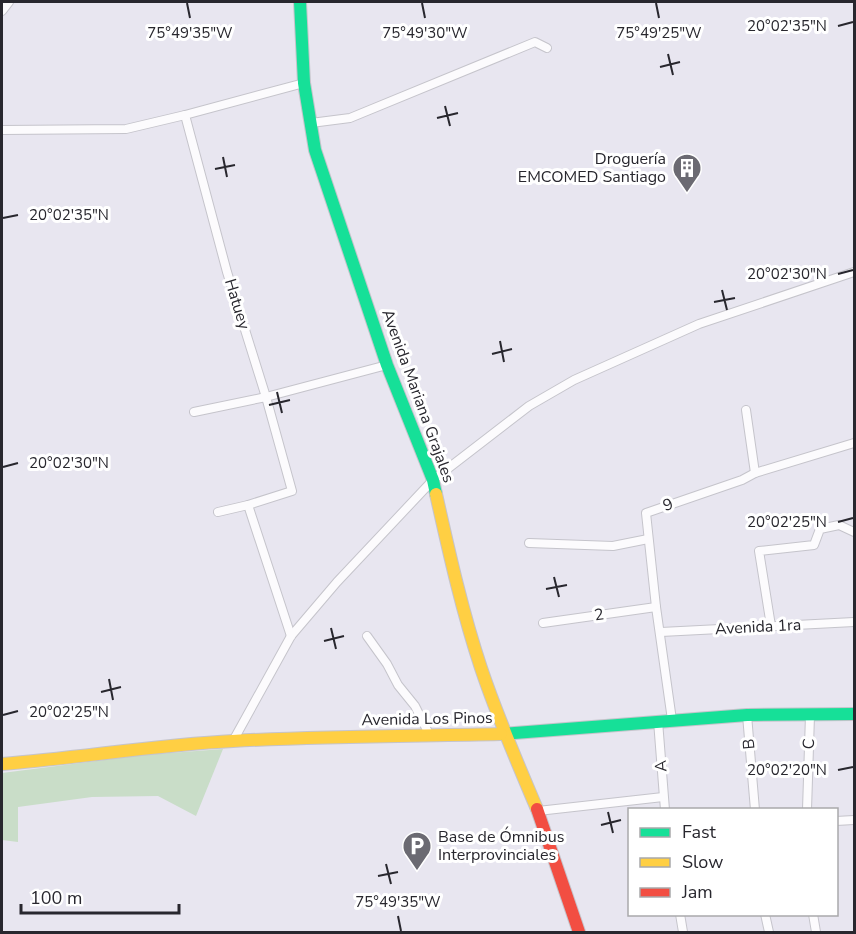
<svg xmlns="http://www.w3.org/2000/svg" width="856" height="934" font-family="'Nunito Sans',sans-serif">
	<rect width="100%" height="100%" fill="#e8e6f0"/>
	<path fill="#c9ddc8" d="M 223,749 L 196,816 L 158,796 L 92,797 L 18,807 L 18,842 L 2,840 L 2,773 L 143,755 Z"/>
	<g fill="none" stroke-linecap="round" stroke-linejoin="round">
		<g stroke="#c5c4cb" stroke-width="10">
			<g id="street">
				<path d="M 2,11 L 9,2"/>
				<path d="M 185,115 L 227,272 L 266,397 L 292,491 L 248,505 L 218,512"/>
				<path d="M 311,123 L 350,118 L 535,42 L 547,48"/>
				<path d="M 2,130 L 126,129 L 185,115 L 304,83"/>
				<path d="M 746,410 L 755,473"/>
				<path d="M 194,412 L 266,397 L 387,365"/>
				<path d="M 248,505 L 291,636"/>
				<path d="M 529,543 L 613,546 L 648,539"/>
				<path d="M 543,623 L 656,607"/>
				<path d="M 771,626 L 759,551 L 814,545 L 820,529 L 839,525 L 854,532"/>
				<path d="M 661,632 L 854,622"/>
				<path d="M 367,636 L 387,664 L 398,685 L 415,706 L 430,736"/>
				<path d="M 747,715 L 755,810"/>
				<path d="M 672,720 L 656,607 L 646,513 L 742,480 L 755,473 L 854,443"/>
				<path d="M 658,721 L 665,810"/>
				<path d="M 233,741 L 291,636 L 337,582 L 433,480 L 529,406 L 574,380 L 699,324 L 854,272"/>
				<path d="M 807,810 L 810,715"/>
				<path d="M 538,811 L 663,797"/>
				<path d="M 836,821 L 854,820"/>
				<path d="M 680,914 L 683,932"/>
				<path d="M 765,914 L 769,932"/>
				<path d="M 813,914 L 816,932"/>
			</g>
		</g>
		<g stroke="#c5c4cb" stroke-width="14">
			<g id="fast">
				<path d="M 300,2 L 304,83 L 315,150 L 387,365 L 433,480 L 436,494"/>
				<path d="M 501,734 L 747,715 L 854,714"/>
			</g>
		</g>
		<g stroke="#c5c4cb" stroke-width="14">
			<g id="slow">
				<path d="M 436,494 C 449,552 462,611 481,668 C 497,716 517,762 537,809"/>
				<path d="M 2,764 C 79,758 155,745 233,741 C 322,736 412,736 501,734"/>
			</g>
		</g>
		<g stroke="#c5c4cb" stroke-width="14">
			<path id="jam" d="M 537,809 L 579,932"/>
		</g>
		<use href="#street" stroke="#fcfbfd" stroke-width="8"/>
		<use href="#fast" stroke="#16e098" stroke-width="12"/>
		<use href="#slow" stroke="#ffcf43" stroke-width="12"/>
		<use href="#jam" stroke="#f24e42" stroke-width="12"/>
	</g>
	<path fill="none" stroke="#28272e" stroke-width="2" d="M 187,3 L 190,18M 422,3 L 425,18M 656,3 L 659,18M 838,26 L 853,22M 668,54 L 673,75M 660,67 L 680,62M 445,106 L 450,126M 437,118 L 458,113M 223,157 L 227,177M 215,169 L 235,165M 3,218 L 18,215M 838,274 L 853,270M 722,290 L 727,310M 714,302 L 735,298M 500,341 L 504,362M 492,354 L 512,349M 277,392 L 282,413M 269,405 L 290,400M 3,467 L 18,463M 838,522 L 853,518M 554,577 L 559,597M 546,589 L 567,585M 331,628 L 336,649M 324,641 L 344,636M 109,679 L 113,700M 101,692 L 121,687M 3,715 L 18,711M 838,770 L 853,767M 608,812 L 613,833M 601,825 L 621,820M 386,864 L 391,884M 378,876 L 398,872M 398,916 L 401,931"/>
	<defs>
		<g id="building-pin" transform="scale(1.5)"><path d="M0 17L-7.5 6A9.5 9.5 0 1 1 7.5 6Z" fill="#6b6a72" stroke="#fff"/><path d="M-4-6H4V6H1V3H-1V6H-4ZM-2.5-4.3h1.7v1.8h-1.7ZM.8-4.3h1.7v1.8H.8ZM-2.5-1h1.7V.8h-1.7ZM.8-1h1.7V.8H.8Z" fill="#fff"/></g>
		<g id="parking-pin" transform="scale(1.5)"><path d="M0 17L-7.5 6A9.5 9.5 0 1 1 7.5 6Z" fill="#6b6a72" stroke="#fff"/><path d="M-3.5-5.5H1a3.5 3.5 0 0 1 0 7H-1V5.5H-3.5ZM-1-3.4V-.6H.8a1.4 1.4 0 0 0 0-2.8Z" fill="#fff"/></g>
	</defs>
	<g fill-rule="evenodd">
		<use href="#building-pin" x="687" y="168"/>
		<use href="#parking-pin" x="417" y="846"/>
	</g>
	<g text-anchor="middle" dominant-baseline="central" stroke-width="6" stroke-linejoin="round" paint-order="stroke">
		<g font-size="16" fill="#28272e" stroke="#fff" text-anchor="end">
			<text x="666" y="159">Droguería<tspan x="666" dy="18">EMCOMED Santiago</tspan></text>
			<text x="438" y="837" text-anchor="start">Base de Ómnibus<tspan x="438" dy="18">Interprovinciales</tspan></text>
		</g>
		<g font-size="16" fill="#28272e" stroke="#fff">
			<text transform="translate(237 304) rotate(73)">Hatuey</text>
			<text transform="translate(418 396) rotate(70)">Avenida Mariana Grajales</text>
			<text transform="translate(668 505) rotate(-20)">9</text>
			<text transform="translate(599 615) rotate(-8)">2</text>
			<text transform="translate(758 627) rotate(-3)">Avenida 1ra</text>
			<text transform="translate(427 719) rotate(-1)">Avenida Los Pinos</text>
			<text transform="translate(749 744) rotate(-95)">B</text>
			<text transform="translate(809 744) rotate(-88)">C</text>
			<text transform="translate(661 766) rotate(-94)">A</text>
		</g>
	</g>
	<g font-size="15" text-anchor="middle" fill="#28272e" stroke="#fff" stroke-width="6" stroke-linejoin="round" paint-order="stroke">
		<text x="787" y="31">20°02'35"N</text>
		<text x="190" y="38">75°49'35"W</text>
		<text x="425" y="38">75°49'30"W</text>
		<text x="659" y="38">75°49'25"W</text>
		<text x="69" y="220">20°02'35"N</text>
		<text x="787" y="279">20°02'30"N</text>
		<text x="69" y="468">20°02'30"N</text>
		<text x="787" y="527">20°02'25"N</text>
		<text x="69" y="717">20°02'25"N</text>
		<text x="787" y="775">20°02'20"N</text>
		<text x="398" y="907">75°49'35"W</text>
	</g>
	<rect width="856" height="934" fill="none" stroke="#28272e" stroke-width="6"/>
	<rect x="628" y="808" width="210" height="108" fill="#ffffff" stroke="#a9a9ab" stroke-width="1.5"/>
	<rect x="640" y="828" width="30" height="9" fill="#16e098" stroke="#a9a9ab" stroke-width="1.5"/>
	<text x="682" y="838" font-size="18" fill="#28272e">Fast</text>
	<rect x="640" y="858" width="30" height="9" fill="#ffcf43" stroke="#a9a9ab" stroke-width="1.5"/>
	<text x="682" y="868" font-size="18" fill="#28272e">Slow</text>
	<rect x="640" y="888" width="30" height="9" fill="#f24e42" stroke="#a9a9ab" stroke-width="1.5"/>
	<text x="682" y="898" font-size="18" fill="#28272e">Jam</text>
	<path d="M21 904v9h158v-9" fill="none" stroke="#28272e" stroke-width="3"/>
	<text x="30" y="904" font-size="18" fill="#28272e" stroke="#ffffff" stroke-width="4.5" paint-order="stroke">100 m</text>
</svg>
